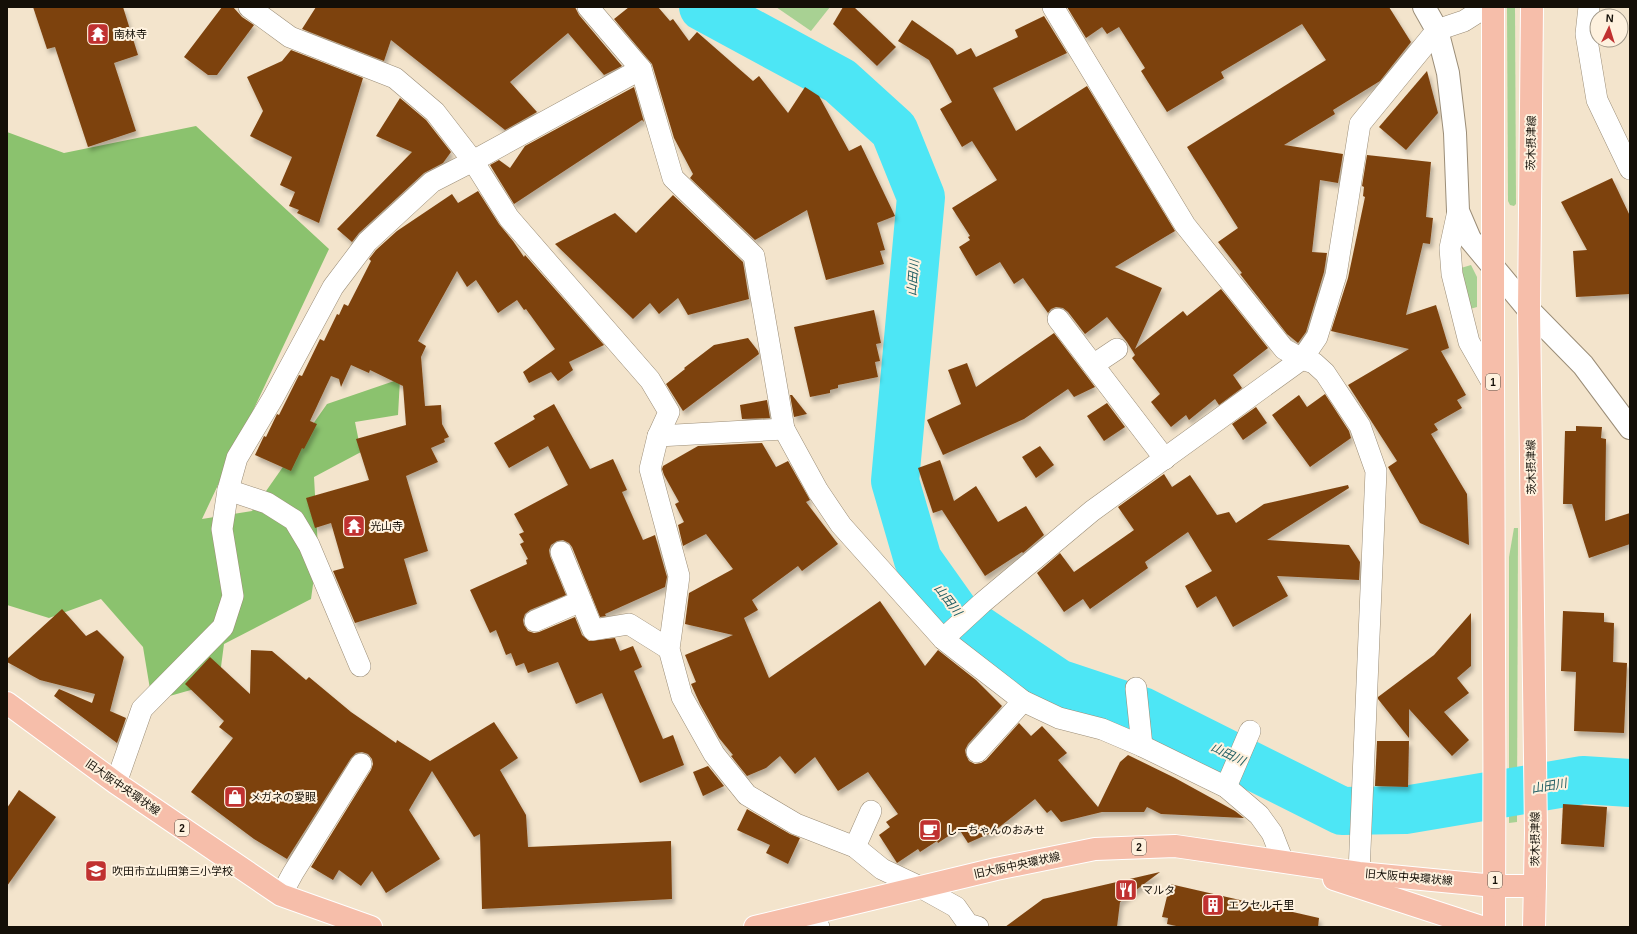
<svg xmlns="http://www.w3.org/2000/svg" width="1637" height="934" font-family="Arial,'Noto Sans JP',sans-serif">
	<defs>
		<filter id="shadow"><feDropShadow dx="2.5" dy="4.5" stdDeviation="2" flood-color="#0004"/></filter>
	</defs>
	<rect width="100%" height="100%" fill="#f3e4cc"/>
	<g fill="#a8d193">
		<path d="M 776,7 L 830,7 L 811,31 Z"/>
		<path d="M 1507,7 L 1515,7 L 1516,204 L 1514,206 L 1510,205 L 1508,201 Z"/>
		<path d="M 1471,265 L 1477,277 L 1477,307 L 1470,309 L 1461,268 Z"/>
		<path d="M 1514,528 L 1518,528 L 1517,822 L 1509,823 L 1509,557 Z"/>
	</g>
	<path fill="#8bc26e" d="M 196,126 L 329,249 L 202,519 L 252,511 L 327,404 L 400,379 L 398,415 L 355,422 L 361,452 L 314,477 L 318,548 L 311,599 L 224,644 L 219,682 L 152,701 L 143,647 L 101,599 L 49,618 L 7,605 L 7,132 L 64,153 Z"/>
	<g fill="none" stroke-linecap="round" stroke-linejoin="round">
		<path stroke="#4de6f5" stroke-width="48" d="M 703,7 L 840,81 L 894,130 L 921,197 L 895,481 L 918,560 L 957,615 L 1058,683 L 1142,711 L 1342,811 L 1405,810 L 1583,780 L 1630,783"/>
	</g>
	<g fill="#7d420e" filter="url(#shadow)">
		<path d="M 33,7 L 123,7 L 138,55 L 114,63 L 136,131 L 88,147 L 55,47 L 47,49 Z"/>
		<path d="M 222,7 L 233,7 L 242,17 L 254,25 L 217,75 L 208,75 L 184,57 Z"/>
		<path d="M 316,7 L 575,7 L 579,15 L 622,66 L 604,75 L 568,33 L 510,82 L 537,112 L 505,130 L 391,40 L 384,61 L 302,29 Z"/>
		<path d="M 629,7 L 658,7 L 670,21 L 673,19 L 689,41 L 697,32 L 753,81 L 759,76 L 788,113 L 805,87 L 819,96 L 849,151 L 861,145 L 895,216 L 877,223 L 885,250 L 880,251 L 884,264 L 826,280 L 807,210 L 755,240 L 690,178 L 693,174 L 674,138 L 652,64 L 614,19 Z"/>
		<path d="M 843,7 L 854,7 L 896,47 L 877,66 L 833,24 Z"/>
		<path d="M 1067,7 L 1389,7 L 1411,42 L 1380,81 L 1333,110 L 1335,114 L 1284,145 L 1343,154 L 1338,183 L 1320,180 L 1312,252 L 1327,253 L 1324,272 L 1306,332 L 1298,343 L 1287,334 L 1240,274 L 1242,273 L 1218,242 L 1238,228 L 1187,147 L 1326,60 L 1302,24 L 1221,72 L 1224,78 L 1167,112 L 1141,71 L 1145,68 L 1119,27 L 1107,34 L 1102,27 L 1086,38 Z"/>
		<path d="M 1044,16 L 1067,53 L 993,88 L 1016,131 L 1087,86 L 1175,231 L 1115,267 L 1162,288 L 1135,349 L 1183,311 L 1187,316 L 1221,289 L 1268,348 L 1233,375 L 1242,388 L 1219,405 L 1215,399 L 1189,420 L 1186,415 L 1171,427 L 1151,402 L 1160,394 L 1132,358 L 1135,355 L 1127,342 L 1107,317 L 1085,334 L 1068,312 L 1063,308 L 1056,307 L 1051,309 L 1048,313 L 1023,278 L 1014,284 L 1000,262 L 976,276 L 959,247 L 970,240 L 968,237 L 970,236 L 952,208 L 997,180 L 972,141 L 962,147 L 940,109 L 952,102 L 929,60 L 898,41 L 912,20 L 953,49 L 957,55 L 971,48 L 976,57 L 1018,37 L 1015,30 Z"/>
		<path d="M 291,50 L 363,78 L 319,223 L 297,213 L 299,210 L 289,206 L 295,192 L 280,185 L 292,157 L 250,136 L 263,111 L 247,77 L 282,61 Z"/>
		<path d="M 1427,71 L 1438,113 L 1406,150 L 1379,127 Z"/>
		<path d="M 634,87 L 644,122 L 642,120 L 514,204 L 490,165 L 499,160 L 510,168 L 525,146 Z"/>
		<path d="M 400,98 L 426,120 L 451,152 L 443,163 L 424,173 L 359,233 L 352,242 L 337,229 L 412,152 L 376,136 Z"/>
		<path d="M 1367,155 L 1431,162 L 1426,217 L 1433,218 L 1430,244 L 1423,243 L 1406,315 L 1436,305 L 1449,348 L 1441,351 L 1466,395 L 1457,400 L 1462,408 L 1434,424 L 1438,430 L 1431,434 L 1467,494 L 1469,545 L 1420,523 L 1388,467 L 1397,461 L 1348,385 L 1409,349 L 1331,331 L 1348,278 L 1365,197 L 1363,196 L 1364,187 L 1362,186 Z"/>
		<path d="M 1612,178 L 1630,216 L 1630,294 L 1576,297 L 1573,251 L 1587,250 L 1561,202 Z"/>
		<path d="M 478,191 L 499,224 L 513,241 L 524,257 L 525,255 L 604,345 L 569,362 L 573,370 L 558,381 L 551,372 L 529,383 L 523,372 L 555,349 L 526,309 L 524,310 L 517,300 L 498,313 L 476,280 L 467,287 L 457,271 L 418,341 L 426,346 L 421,357 L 425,406 L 441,405 L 442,424 L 449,437 L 444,439 L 445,442 L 431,448 L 438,462 L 406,476 L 428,551 L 404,559 L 417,604 L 355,623 L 333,571 L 344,568 L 331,523 L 315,528 L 306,498 L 369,480 L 356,439 L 406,425 L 403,386 L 370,370 L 369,373 L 351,365 L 341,387 L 339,379 L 331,376 L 310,421 L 317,424 L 304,449 L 302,448 L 291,471 L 255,455 L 264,436 L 266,437 L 277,414 L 279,415 L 299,375 L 302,376 L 320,339 L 324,341 L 337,314 L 339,315 L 344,304 L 348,306 L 371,261 L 369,259 L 376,250 L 397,231 L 452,194 L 458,203 Z"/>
		<path d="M 673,195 L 743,262 L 749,299 L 688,315 L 678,298 L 659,314 L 650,303 L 633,319 L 555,244 L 615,213 L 636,233 Z"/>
		<path d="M 874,310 L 881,343 L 876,344 L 880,361 L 875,362 L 878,377 L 838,385 L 838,388 L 830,390 L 830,393 L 810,397 L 794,327 Z"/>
		<path d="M 1054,333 L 1095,387 L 1074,397 L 1068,389 L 1024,419 L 943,455 L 927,420 L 961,404 L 948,370 L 967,363 L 976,387 Z"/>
		<path d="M 748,338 L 758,351 L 759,354 L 683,411 L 666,384 L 685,369 L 684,368 L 714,345 Z"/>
		<path d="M 1325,394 L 1349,431 L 1351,438 L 1310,467 L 1272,415 L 1299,395 L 1307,407 Z"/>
		<path d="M 790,395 L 792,395 L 807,414 L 794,417 Z"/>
		<path d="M 767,400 L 770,418 L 742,419 L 740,405 Z"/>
		<path d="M 1107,403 L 1125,427 L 1104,441 L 1087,416 Z"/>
		<path d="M 554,404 L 590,469 L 613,459 L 627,490 L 622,492 L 643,540 L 655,535 L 667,577 L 665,587 L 605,614 L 606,616 L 600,617 L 572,547 L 569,543 L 563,540 L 557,541 L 551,545 L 549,550 L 550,556 L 566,595 L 530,610 L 525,614 L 523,620 L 524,625 L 528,631 L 534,633 L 539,632 L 575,617 L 582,635 L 589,641 L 615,638 L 620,651 L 633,646 L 642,667 L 634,671 L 663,739 L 673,735 L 684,765 L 640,783 L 602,693 L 576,704 L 558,662 L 528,673 L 524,663 L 516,666 L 511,653 L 506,655 L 496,630 L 490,633 L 470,590 L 527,564 L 526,560 L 528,559 L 520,544 L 524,542 L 519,534 L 524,532 L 514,514 L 568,485 L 548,446 L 509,468 L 494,443 L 535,419 L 533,416 Z"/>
		<path d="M 1256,407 L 1267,423 L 1243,440 L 1232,424 Z"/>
		<path d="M 1576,426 L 1602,427 L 1601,438 L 1606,439 L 1605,521 L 1630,513 L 1630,544 L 1589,558 L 1572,504 L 1563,504 L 1565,431 L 1576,431 Z"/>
		<path d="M 762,443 L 776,467 L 788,461 L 810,500 L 806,502 L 838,544 L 802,571 L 798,566 L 752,600 L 758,610 L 744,618 L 769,678 L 880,601 L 925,666 L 938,650 L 976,680 L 1002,706 L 968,744 L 965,750 L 966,755 L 969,761 L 975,764 L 981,763 L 986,760 L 1019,723 L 1031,736 L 1042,726 L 1067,753 L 1058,760 L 1098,807 L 1120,762 L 1128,755 L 1175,778 L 1235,811 L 1244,818 L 1161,814 L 1147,807 L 1144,812 L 1102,812 L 1061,822 L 1051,810 L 1047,813 L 1035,799 L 993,832 L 968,843 L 959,829 L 938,843 L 937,841 L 920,852 L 918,849 L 897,863 L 879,835 L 890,827 L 886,822 L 898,814 L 868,772 L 838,791 L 815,757 L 795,774 L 780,756 L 766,768 L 747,776 L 731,756 L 733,755 L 719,738 L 700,704 L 691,684 L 696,682 L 685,655 L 733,635 L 685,624 L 689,593 L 733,569 L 706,534 L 683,546 L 678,525 L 684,522 L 675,504 L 679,502 L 664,475 L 662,469 L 663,466 L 698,446 Z"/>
		<path d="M 1040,446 L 1054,465 L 1036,478 L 1022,457 Z"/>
		<path d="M 940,460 L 954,501 L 976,486 L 998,522 L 1026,506 L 1044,535 L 1023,553 L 1022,552 L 985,576 L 942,510 L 933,513 L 918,468 Z"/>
		<path d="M 1164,474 L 1172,487 L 1190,475 L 1217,515 L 1229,512 L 1236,523 L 1264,504 L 1348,485 L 1349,488 L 1267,540 L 1349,545 L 1360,562 L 1359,580 L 1277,576 L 1288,596 L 1233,627 L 1216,596 L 1197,608 L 1185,586 L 1212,571 L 1188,532 L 1145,562 L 1148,568 L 1090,609 L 1083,599 L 1064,612 L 1037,573 L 1060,553 L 1074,572 L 1134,530 L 1118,507 Z"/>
		<path d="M 62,609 L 86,636 L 97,630 L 124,657 L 110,711 L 126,718 L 117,743 L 54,696 L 59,689 L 92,703 L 95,694 L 40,680 L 7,662 L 7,659 Z"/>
		<path d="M 1563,611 L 1604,613 L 1604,622 L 1614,623 L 1613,662 L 1627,663 L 1624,733 L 1574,731 L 1576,672 L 1561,671 Z"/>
		<path d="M 1471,613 L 1471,666 L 1457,678 L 1469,693 L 1444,712 L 1469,740 L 1452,756 L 1409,709 L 1409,738 L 1378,699 L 1378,697 L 1434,655 Z"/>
		<path d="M 251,650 L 272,651 L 306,680 L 309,677 L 351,712 L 396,743 L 397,740 L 430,761 L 494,722 L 518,758 L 500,770 L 526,815 L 528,847 L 671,841 L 672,899 L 482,909 L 480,834 L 474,837 L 432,771 L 409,810 L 440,859 L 386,893 L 372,871 L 361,886 L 339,870 L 333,880 L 311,867 L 371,770 L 373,764 L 372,759 L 368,754 L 362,752 L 356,753 L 351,758 L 287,859 L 254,839 L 191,792 L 233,738 L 219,727 L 224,721 L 185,684 L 210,657 L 250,694 Z"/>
		<path d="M 1377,741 L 1409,741 L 1408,787 L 1375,786 Z"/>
		<path d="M 708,766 L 724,786 L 703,796 L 693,772 Z"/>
		<path d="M 19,790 L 56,817 L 7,886 L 7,808 Z"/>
		<path d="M 1563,804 L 1607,807 L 1604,847 L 1561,844 Z"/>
		<path d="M 747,809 L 790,834 L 800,838 L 788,864 L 766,853 L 770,845 L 737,830 Z"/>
		<path d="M 1160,872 L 1120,902 L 1117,927 L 1005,927 L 1043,899 Z"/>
		<path d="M 1170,884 L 1319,918 L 1318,927 L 1181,927 L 1167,924 L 1168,918 L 1162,917 Z"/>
	</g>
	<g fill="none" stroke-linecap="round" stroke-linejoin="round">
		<g stroke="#9b8d77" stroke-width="22">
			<g id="minor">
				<path d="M 249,7 L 290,37 L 395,78 L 435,112 L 473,161 L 509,218 L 650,380 L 669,412 L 658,436 L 650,469 L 679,576 L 669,649 L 682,697 L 714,754 L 747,795 L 796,824 L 855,847 L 882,869 L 920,887 L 956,907 L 968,924 L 978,927"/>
				<path d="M 588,7 L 641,69 L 673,178 L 754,256 L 784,429 L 818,491 L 841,525 L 943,639 L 1023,701 L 1059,718 L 1102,729 L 1142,746 L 1226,787 L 1259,815 L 1272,833 L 1283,861"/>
				<path d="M 1053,7 L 1185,225 L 1284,349 L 1302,359 L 1314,363 L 1325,373 L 1360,426 L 1376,471 L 1359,873"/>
				<path d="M 1589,7 L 1586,34 L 1597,100 L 1630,169"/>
				<path d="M 1458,211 L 1450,248 L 1452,274 L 1469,342 L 1493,384"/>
				<path d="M 1058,319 L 1165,459"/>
				<path d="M 1093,365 L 1117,349"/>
				<path d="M 658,436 L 784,429"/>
				<path d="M 228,490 L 267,503 L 294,520 L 309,545 L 360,666"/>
				<path d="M 561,552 L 593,630 L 629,624 L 669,649"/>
				<path d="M 535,621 L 581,601"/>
				<path d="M 943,639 L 982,603 L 1092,511 L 1302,359 L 1317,337 L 1336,275 L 1360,124 L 1437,30 L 1464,21 L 1486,7"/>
				<path d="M 1136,688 L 1142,746"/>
				<path d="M 977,752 L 1023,701"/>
				<path d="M 116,783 L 142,709 L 223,627 L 233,596 L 222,529 L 228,490 L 237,458 L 273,398 L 333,287 L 367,242 L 432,182 L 473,161 L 641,69"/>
				<path d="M 1226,787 L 1250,731"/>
				<path d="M 855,847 L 871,811"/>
				<path d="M 281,895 L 293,873 L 361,764"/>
				<path d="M 811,913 L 819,927"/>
			</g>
		</g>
		<g stroke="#9b8d77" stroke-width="24">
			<path id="tertiary" d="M 1424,7 L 1437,30 L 1448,73 L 1455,133 L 1458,211 L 1470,239 L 1529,310 L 1583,365 L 1630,428"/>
		</g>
		<g stroke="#fff" stroke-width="24">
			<g id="primary">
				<path d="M 1493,7 C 1494,132 1492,257 1493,381 C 1494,563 1495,745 1494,927"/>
				<path d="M 1532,7 L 1529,310 L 1536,833 L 1534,927"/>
				<path d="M 7,703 L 116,783 L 281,895 L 371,927"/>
				<path d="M 1334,879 L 1481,927"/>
				<path d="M 755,927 L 996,869 L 1095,849 L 1175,846 L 1359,873 L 1495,886 L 1535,886"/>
			</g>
		</g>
		<use href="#minor" stroke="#fff" stroke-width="21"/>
		<use href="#tertiary" stroke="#fff" stroke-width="22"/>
		<use href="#primary" stroke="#f6beaa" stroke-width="22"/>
	</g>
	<defs>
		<g id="temple-square" transform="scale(1.15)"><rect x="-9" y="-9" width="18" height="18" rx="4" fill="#c03130" stroke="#fef1de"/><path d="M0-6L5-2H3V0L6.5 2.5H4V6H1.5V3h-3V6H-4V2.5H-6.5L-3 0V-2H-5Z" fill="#fff"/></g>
		<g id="shop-square" transform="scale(1.15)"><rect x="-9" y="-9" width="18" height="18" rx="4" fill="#c03130" stroke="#fef1de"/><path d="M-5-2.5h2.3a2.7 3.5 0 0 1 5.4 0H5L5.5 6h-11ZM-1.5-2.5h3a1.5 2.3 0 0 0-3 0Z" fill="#fff"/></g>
		<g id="cafe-square" transform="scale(1.15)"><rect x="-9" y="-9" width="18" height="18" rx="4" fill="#c03130" stroke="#fef1de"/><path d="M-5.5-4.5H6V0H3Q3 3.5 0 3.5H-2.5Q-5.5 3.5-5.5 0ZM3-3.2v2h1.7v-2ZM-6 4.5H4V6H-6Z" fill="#fff"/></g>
		<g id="school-square" transform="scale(1.15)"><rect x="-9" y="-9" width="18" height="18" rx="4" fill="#c03130" stroke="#fef1de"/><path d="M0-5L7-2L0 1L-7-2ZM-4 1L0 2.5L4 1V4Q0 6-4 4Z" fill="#fff"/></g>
		<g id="restaurant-square" transform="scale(1.15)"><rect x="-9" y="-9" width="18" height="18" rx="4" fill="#c03130" stroke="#fef1de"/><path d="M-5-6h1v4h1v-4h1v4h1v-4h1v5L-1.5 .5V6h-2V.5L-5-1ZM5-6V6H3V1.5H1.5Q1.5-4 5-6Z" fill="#fff"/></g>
		<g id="building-square" transform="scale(1.15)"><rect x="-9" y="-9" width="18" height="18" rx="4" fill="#c03130" stroke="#fef1de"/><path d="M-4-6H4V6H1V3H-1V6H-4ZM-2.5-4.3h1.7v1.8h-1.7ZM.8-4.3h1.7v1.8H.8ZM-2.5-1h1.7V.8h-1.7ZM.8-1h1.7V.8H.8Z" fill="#fff"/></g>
	</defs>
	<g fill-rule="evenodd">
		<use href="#temple-square" x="98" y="34"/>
		<use href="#temple-square" x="354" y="526"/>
		<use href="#shop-square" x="235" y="797"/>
		<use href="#cafe-square" x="930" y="830"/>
		<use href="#school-square" x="96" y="871"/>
		<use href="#restaurant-square" x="1126" y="890"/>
		<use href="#building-square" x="1213" y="905"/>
	</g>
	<g text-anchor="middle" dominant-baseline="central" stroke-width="4" stroke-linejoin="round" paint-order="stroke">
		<g fill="#fef1de" stroke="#5a5348" stroke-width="1">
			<rect x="1486" y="374" width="14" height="16" rx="3"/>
			<rect x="175" y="820" width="14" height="16" rx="3"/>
			<rect x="1132" y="839" width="14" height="16" rx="3"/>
			<rect x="1488" y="872" width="14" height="16" rx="3"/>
		</g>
		<g font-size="10" font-weight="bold" fill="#140f07">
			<text x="1493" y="382">1</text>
			<text x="182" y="828">2</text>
			<text x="1139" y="847">2</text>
			<text x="1495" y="880">1</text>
		</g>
		<g font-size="11" fill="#140f07" stroke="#fef1de" text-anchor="start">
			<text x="114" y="34">南林寺</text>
			<text x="370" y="526">光山寺</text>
			<text x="250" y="797">メガネの愛眼</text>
			<text x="946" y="830">しーちゃんのおみせ</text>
			<text x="112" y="871">吹田市立山田第三小学校</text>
			<text x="1142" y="890">マルタ</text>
			<text x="1228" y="905">エクセル千里</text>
		</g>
		<g font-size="11" fill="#140f07" stroke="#fef1de">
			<text transform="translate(1531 143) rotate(-89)">茨木摂津線</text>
			<text transform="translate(1531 467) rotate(-91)">茨木摂津線</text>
			<text transform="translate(123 787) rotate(35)">旧大阪中央環状線</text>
			<text transform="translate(1535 839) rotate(-90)">茨木摂津線</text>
			<text transform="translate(1017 865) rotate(-12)">旧大阪中央環状線</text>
			<text transform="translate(1409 877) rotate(5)">旧大阪中央環状線</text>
		</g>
		<g font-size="12" font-style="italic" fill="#1d5b61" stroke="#fef1de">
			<text transform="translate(913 278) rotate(-85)">山田川</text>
			<text transform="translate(948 600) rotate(52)">山田川</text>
			<text transform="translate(1228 754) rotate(26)">山田川</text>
			<text transform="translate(1549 786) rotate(-10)">山田川</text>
		</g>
	</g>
	<rect width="1637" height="934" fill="none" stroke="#140f07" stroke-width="16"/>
	<g transform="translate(1609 28) rotate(4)"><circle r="19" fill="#fef1de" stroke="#a09788"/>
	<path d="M0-3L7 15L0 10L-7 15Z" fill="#c03130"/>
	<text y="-6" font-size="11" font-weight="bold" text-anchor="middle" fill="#140f07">N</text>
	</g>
</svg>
